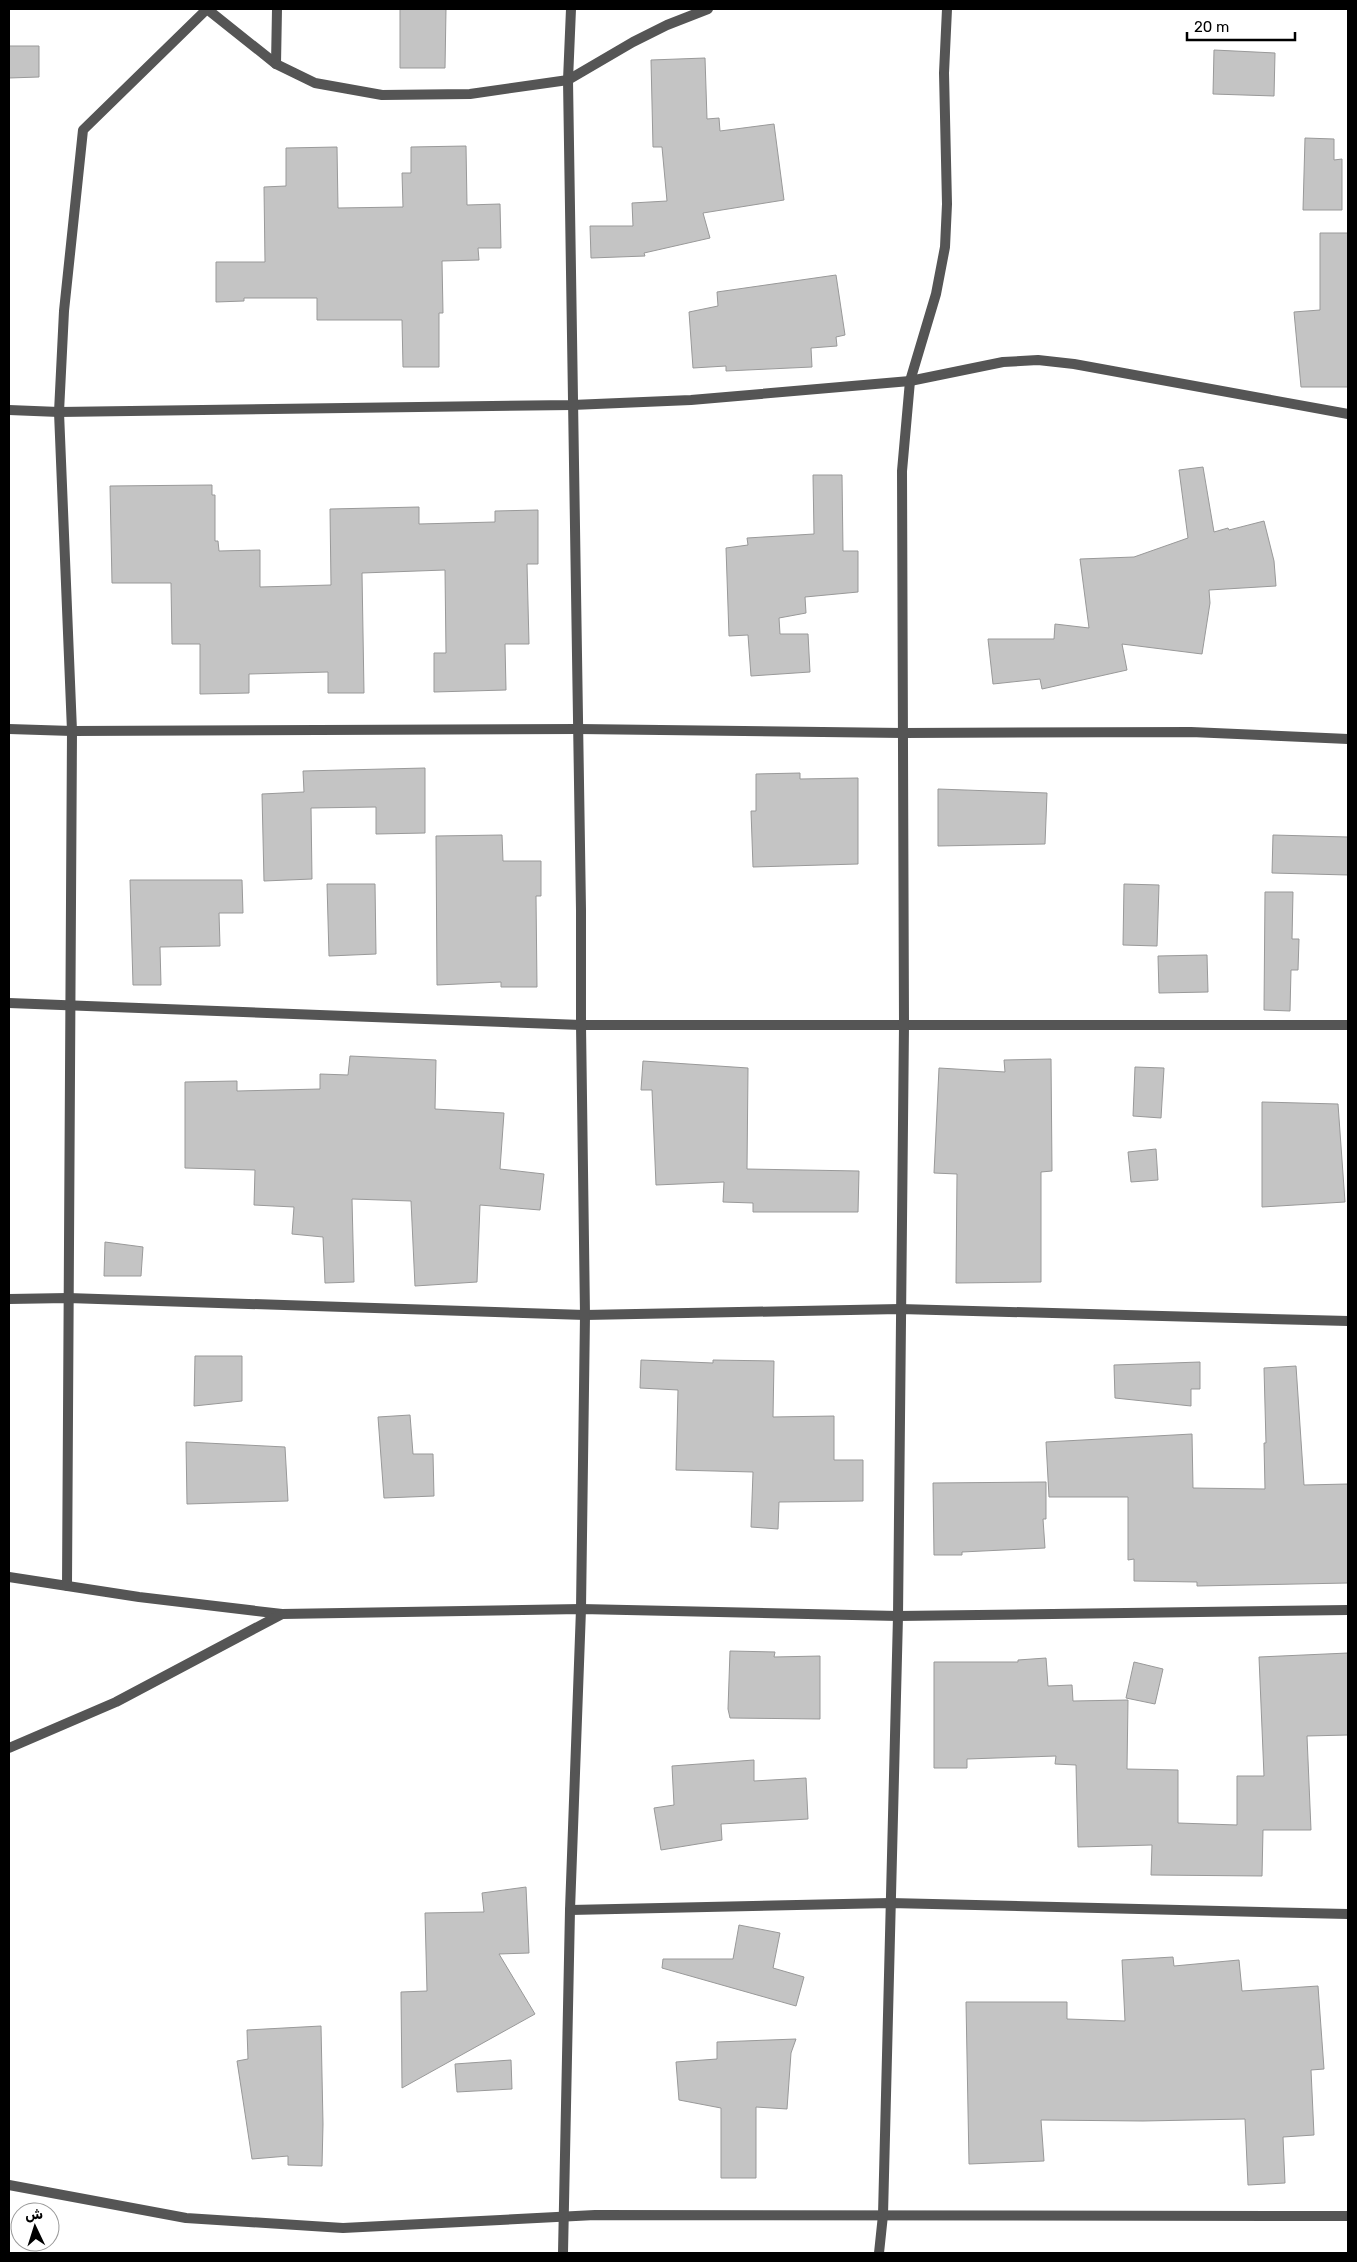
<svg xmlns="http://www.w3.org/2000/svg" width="1357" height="2262" font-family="Rubik,'Noto Sans Arabic',sans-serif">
	<rect width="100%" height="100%" fill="#fff"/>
	<g fill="#c4c4c4" stroke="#999">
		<path d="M 400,9 L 446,9 L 445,68 L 400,68 Z"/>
		<path d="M 9,46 L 39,46 L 39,77 L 9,78 Z"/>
		<path d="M 1214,50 L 1275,53 L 1274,96 L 1213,94 Z"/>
		<path d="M 705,58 L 707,119 L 719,118 L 720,131 L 774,124 L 784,200 L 703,213 L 710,238 L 644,253 L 645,256 L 591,258 L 590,226 L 633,226 L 632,203 L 667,201 L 662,147 L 653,147 L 651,60 Z"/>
		<path d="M 1305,138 L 1334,139 L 1334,160 L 1342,159 L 1342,210 L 1303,210 Z"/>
		<path d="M 466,146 L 467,205 L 500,204 L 501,248 L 478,248 L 479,260 L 442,261 L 443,313 L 439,313 L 439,367 L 403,367 L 402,320 L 317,320 L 317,298 L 244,298 L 244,301 L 216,302 L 216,262 L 265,262 L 264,187 L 286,186 L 286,148 L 337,147 L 338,208 L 403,207 L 402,173 L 411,173 L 411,147 Z"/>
		<path d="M 1320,233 L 1348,233 L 1348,387 L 1301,387 L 1294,312 L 1320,310 Z"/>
		<path d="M 836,275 L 845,335 L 836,337 L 837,346 L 811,348 L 812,367 L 726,371 L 726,366 L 693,368 L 689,312 L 718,306 L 717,292 Z"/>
		<path d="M 1203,467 L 1214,532 L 1228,528 L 1229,530 L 1264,521 L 1274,561 L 1276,586 L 1209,590 L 1210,603 L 1202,654 L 1122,644 L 1127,670 L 1042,689 L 1040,679 L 993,684 L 988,639 L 1054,639 L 1055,624 L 1089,628 L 1080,559 L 1134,557 L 1188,538 L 1179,470 Z"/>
		<path d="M 813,475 L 842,475 L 843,551 L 858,551 L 858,592 L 805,597 L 806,613 L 779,618 L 780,634 L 808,634 L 810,672 L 751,676 L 748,635 L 729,636 L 726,548 L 748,545 L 747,538 L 814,534 Z"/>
		<path d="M 212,485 L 212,495 L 215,495 L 215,541 L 218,541 L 219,551 L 260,550 L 260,587 L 331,585 L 330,509 L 419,507 L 419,524 L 495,522 L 495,511 L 538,510 L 538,564 L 527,564 L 529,644 L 505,644 L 506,690 L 434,692 L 434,653 L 446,653 L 445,570 L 362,573 L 364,693 L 328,693 L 328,672 L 249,674 L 249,693 L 200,694 L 200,644 L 172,644 L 171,583 L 112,583 L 110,486 Z"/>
		<path d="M 425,768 L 425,833 L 376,834 L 376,807 L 311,808 L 312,879 L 264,881 L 262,794 L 304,792 L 303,771 Z"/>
		<path d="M 800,773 L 800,779 L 858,778 L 858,864 L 753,867 L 751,811 L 756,811 L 756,774 Z"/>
		<path d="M 938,789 L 1047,793 L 1045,844 L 938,846 Z"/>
		<path d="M 502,835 L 503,861 L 541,861 L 541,896 L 536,896 L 537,987 L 501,987 L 501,982 L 437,985 L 436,836 Z"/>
		<path d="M 1273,835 L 1348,837 L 1348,875 L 1272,873 Z"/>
		<path d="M 130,880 L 242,880 L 243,913 L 219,913 L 220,946 L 160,947 L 161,985 L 133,985 Z"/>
		<path d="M 327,884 L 375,884 L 376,954 L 329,956 Z"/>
		<path d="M 1124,884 L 1159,885 L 1157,946 L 1123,945 Z"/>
		<path d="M 1265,892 L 1293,892 L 1292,939 L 1299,939 L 1298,970 L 1291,970 L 1290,1011 L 1264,1010 Z"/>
		<path d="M 1207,955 L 1208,992 L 1159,993 L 1158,956 Z"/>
		<path d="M 350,1056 L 436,1060 L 435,1109 L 504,1113 L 500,1169 L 544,1174 L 540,1210 L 480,1205 L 477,1282 L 415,1286 L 411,1201 L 352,1199 L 354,1282 L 325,1283 L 323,1237 L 292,1234 L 294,1207 L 254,1205 L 255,1170 L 185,1168 L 185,1082 L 237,1081 L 237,1091 L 320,1089 L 320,1074 L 348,1075 Z"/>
		<path d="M 1051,1059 L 1052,1171 L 1041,1172 L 1041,1282 L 956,1283 L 957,1174 L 934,1173 L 939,1068 L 1005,1072 L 1004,1060 Z"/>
		<path d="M 643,1061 L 748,1068 L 747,1169 L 859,1171 L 858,1212 L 753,1212 L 753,1203 L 723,1202 L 724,1182 L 656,1185 L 652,1090 L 641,1090 Z"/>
		<path d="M 1135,1067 L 1164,1068 L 1161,1118 L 1133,1116 Z"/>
		<path d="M 1262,1102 L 1338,1104 L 1345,1202 L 1262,1207 Z"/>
		<path d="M 1156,1149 L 1158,1180 L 1131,1182 L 1128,1152 Z"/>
		<path d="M 105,1242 L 143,1247 L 141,1276 L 104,1276 Z"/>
		<path d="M 195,1356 L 242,1356 L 242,1401 L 194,1406 Z"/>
		<path d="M 641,1360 L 713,1363 L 713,1360 L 774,1361 L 773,1417 L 834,1416 L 834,1460 L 863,1460 L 863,1501 L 779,1502 L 778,1529 L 751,1527 L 753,1472 L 676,1470 L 678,1390 L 640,1388 Z"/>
		<path d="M 1200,1362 L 1200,1389 L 1191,1389 L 1191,1406 L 1115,1398 L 1114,1365 Z"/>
		<path d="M 1296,1366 L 1304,1485 L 1348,1484 L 1348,1583 L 1197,1586 L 1197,1582 L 1134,1581 L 1134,1559 L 1128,1560 L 1128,1497 L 1049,1497 L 1046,1442 L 1192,1434 L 1193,1488 L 1265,1489 L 1264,1443 L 1266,1443 L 1264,1368 Z"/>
		<path d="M 410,1415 L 413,1454 L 433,1454 L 434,1496 L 384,1498 L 378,1417 Z"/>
		<path d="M 186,1442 L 285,1447 L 288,1501 L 187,1504 Z"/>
		<path d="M 1046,1482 L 1046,1519 L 1043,1519 L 1045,1548 L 962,1552 L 962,1555 L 934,1555 L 933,1483 Z"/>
		<path d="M 730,1651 L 775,1652 L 774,1657 L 820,1656 L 820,1719 L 730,1718 L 728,1709 Z"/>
		<path d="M 1348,1653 L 1348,1735 L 1307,1736 L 1311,1830 L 1263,1830 L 1262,1876 L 1151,1875 L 1152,1845 L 1078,1847 L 1076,1765 L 1055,1764 L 1056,1756 L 967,1759 L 967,1768 L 934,1768 L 934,1662 L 1018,1662 L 1018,1660 L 1046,1658 L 1048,1686 L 1072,1685 L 1073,1701 L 1128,1700 L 1127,1769 L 1178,1770 L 1178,1823 L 1237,1825 L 1237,1776 L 1264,1776 L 1259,1657 Z"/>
		<path d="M 1134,1662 L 1163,1669 L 1155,1704 L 1126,1698 Z"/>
		<path d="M 754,1760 L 754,1781 L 806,1778 L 808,1819 L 721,1824 L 722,1840 L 661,1850 L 654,1808 L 674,1805 L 672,1766 Z"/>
		<path d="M 526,1887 L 529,1953 L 499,1954 L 535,2014 L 402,2088 L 401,1992 L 427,1991 L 425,1913 L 484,1912 L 482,1893 Z"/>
		<path d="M 739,1925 L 780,1933 L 773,1968 L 804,1977 L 796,2006 L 662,1968 L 663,1959 L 733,1959 Z"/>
		<path d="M 1173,1957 L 1174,1966 L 1239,1960 L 1242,1991 L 1318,1986 L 1324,2069 L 1311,2070 L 1314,2135 L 1283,2137 L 1285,2183 L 1248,2185 L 1245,2119 L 1143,2121 L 1041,2120 L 1044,2161 L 969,2164 L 966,2002 L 1067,2002 L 1067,2019 L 1125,2021 L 1122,1960 Z"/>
		<path d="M 321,2026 L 323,2124 L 322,2166 L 288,2165 L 288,2156 L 252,2159 L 237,2061 L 248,2059 L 247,2030 Z"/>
		<path d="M 796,2039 L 791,2053 L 787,2109 L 756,2107 L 756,2178 L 721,2178 L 721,2108 L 679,2100 L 676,2062 L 717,2059 L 717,2042 Z"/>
		<path d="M 511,2060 L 512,2089 L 457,2092 L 455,2064 Z"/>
	</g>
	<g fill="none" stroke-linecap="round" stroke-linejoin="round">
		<g stroke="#555" stroke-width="10">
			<path d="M 207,9 L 276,64 L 315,83 L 382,95 L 470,94 L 568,80 L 633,42 L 667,25 L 708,9"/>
			<path d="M 276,64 L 277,9"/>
			<path d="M 9,410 L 59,412 L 572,405 L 691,400 L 910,381 L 1003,362 L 1038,360 L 1074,364 L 1348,414"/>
			<path d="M 9,729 L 72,731 L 578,729 L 903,733 L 1191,732 L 1348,739"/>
			<path d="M 9,1003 L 581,1025 L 1348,1025"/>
			<path d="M 9,1299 L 68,1298 L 585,1315 L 900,1309 L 1348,1321"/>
			<path d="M 9,1577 L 139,1597 L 282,1614 L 581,1609 L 898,1616 L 1348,1610"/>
			<path d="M 67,1586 L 72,731 L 59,412 L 64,311 L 83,130 L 207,9"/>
			<path d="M 9,1748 L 116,1702 L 282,1614"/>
			<path d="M 570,1910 L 890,1903 L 1348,1914"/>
			<path d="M 9,2185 L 186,2218 L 343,2228 L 595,2215 L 1348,2216"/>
			<path d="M 563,2253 L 570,1910 L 581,1609 L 585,1315 L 581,1025 L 581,910 L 568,80 L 571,9"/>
			<path d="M 879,2253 L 883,2215 L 898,1616 L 904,1025 L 902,471 L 910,381 L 936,294 L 945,247 L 947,204 L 944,73 L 947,9"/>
		</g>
	</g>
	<rect width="1357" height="2262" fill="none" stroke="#000000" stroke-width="20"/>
	<g transform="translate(35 2227) rotate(356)"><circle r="24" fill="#ffffff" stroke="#999999"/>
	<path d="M0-4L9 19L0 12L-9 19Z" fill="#000000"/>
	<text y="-8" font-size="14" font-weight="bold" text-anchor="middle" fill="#000000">ش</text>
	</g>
	<path d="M1187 32v8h108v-8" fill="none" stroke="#000000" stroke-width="2.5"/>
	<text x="1194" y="32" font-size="15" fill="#000000" stroke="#ffffff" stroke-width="4" paint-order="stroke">20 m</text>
</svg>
